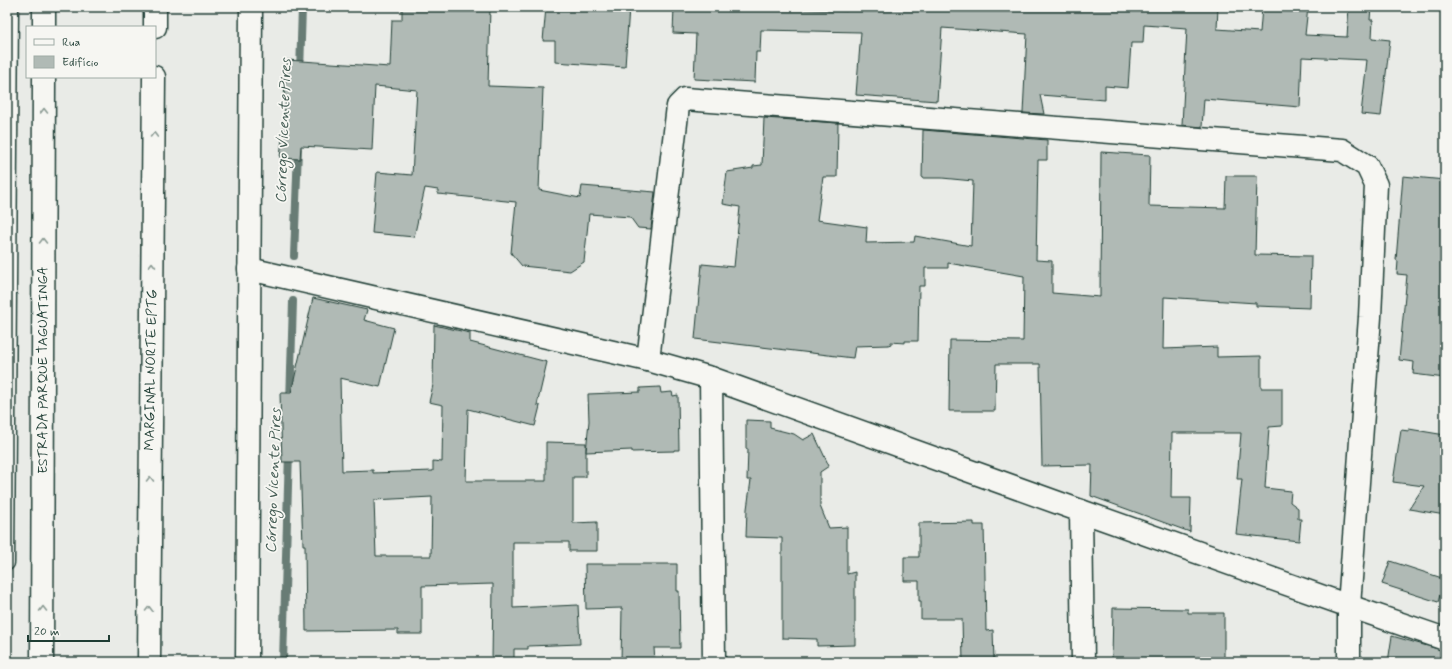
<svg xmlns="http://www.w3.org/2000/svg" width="1452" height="669" font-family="Mynerve,sans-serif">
	<rect width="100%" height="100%" fill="#e9ebe7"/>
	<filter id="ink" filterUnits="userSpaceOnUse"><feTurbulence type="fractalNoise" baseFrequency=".025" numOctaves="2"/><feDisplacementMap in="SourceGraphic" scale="8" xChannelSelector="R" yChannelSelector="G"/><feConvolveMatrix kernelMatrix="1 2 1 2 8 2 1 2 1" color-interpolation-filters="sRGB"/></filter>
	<g filter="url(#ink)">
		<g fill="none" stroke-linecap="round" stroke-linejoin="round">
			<g stroke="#687c75" stroke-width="8">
				<path d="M 300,72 L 302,7"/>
				<path d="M 294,256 L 298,149"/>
				<path d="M 290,403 L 293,301"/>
				<path d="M 283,662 L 289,451"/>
			</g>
		</g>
		<g fill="#b0bab5" stroke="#1f3d34" fill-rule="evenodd">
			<path d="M 402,7 L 490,7 L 488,86 L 543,88 L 539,190 L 580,198 L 582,186 L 655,192 L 651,229 L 638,228 L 630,217 L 589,214 L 584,262 L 570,271 L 522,266 L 511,253 L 516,202 L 438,194 L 438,190 L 425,188 L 414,237 L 372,233 L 377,172 L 412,175 L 417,90 L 375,86 L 372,150 L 301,146 L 300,159 L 280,158 L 286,97 L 284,97 L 287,60 L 390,67 L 392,20 L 402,20 Z"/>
			<path d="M 546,7 L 629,7 L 625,67 L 555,62 L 555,41 L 543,41 Z"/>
			<path d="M 674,7 L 708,7 L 769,10 L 769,8 L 847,11 L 847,7 L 1218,7 L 1217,29 L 1260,32 L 1262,7 L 1308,7 L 1305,35 L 1347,37 L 1349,7 L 1371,7 L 1370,20 L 1373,20 L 1372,38 L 1390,40 L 1381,116 L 1361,114 L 1367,60 L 1302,57 L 1300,107 L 1204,99 L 1202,127 L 1182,125 L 1187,28 L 1144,25 L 1143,43 L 1131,43 L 1128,88 L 1105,86 L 1105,100 L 1040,95 L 1044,114 L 1023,113 L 1027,34 L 942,28 L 937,101 L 856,95 L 861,32 L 761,30 L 760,52 L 756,52 L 755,82 L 694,79 L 696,34 L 673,33 Z"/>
			<path d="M 764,118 L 838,123 L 837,177 L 823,177 L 817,220 L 867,227 L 866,243 L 914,242 L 915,236 L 971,246 L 973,181 L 942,178 L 922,178 L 923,130 L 1047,140 L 1047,160 L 1038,160 L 1036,260 L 1052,261 L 1052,293 L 1100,297 L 1101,152 L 1150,155 L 1149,206 L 1225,208 L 1226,176 L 1257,176 L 1255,255 L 1311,256 L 1310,308 L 1256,306 L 1256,303 L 1164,297 L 1163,349 L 1217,347 L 1217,357 L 1261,356 L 1261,388 L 1282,388 L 1282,426 L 1269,427 L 1265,488 L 1291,491 L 1290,502 L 1298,508 L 1298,519 L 1301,519 L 1299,541 L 1236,534 L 1242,479 L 1237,479 L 1241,433 L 1172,433 L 1171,498 L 1191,498 L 1190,532 L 1091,496 L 1092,465 L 1042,466 L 1040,364 L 996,364 L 995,411 L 949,411 L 950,340 L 1023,341 L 1024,276 L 948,263 L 948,268 L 925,268 L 925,286 L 919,286 L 918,341 L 905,341 L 905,343 L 891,342 L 891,344 L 888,345 L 855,346 L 853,358 L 695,339 L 702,264 L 734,267 L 740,207 L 723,204 L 727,172 L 753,168 L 753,166 L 762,165 Z"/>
			<path d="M 1403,176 L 1445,180 L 1445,378 L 1413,374 L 1414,362 L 1399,360 L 1407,275 L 1397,274 L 1398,261 L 1396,260 Z"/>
			<path d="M 313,298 L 367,310 L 364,320 L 394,328 L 380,387 L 340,378 L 342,471 L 373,470 L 373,473 L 433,471 L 433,461 L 442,462 L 443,405 L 429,402 L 433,385 L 434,325 L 470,333 L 470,342 L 547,362 L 537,405 L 540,406 L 535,426 L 468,409 L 466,481 L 546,481 L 546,442 L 586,443 L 586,477 L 573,477 L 573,523 L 597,522 L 597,551 L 569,551 L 569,542 L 513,542 L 513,608 L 578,605 L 580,644 L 528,646 L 528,649 L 514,649 L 514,662 L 492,662 L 493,584 L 422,586 L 422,634 L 398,634 L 398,630 L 306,631 L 305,545 L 303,545 L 300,462 L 282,462 L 280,393 L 291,393 ZM 432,497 L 431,556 L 376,556 L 374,500 Z"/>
			<path d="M 660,387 L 661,393 L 672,392 L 673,396 L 678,395 L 679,450 L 674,450 L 674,451 L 632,452 L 632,450 L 586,452 L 589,421 L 588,394 L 640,392 L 640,388 Z"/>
			<path d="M 746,420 L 770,421 L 770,428 L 794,434 L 803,440 L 814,434 L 829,466 L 820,472 L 820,506 L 829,528 L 847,527 L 847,574 L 855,572 L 855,645 L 817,646 L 817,639 L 782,638 L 782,538 L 746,537 L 747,509 L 751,480 L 747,480 L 748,449 L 746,449 Z"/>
			<path d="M 1409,429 L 1445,435 L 1445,515 L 1409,509 L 1424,486 L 1393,482 L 1401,430 L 1409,431 Z"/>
			<path d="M 974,522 L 974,525 L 984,525 L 986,631 L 993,630 L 994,662 L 963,662 L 962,619 L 921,619 L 921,601 L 919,601 L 919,581 L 904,581 L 904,557 L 919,557 L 919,523 Z"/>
			<path d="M 1390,561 L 1445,579 L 1438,602 L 1382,584 Z"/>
			<path d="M 585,564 L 677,564 L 677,591 L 679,591 L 680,648 L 654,648 L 655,662 L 621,662 L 622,608 L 586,609 Z"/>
			<path d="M 1113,608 L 1188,609 L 1188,613 L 1224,613 L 1224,662 L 1112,659 Z"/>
			<path d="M 1392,636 L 1445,651 L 1445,662 L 1388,662 Z"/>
		</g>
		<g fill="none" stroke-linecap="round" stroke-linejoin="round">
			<g stroke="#1f3d34" stroke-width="17">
				<path id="lane" d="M 7,563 L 11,7"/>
			</g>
			<g stroke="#1f3d34" stroke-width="25">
				<g id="street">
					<path d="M 249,269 L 648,360 L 711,378 L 1081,511 L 1349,606 L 1445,639"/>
					<path d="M 648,360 L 678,106 L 685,99 L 1342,150 L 1367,166 L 1376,185 L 1370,317 L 1349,606 L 1349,662"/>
					<path d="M 711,378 L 714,662"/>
					<path d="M 1081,511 L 1083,662"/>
					<path d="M 247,662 L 251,7"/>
				</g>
			</g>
			<g stroke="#1f3d34" stroke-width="25">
				<g id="primary">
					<path d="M 155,27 L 155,7"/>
					<path d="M 149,662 L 154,77"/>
				</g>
			</g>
			<g stroke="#1f3d34" stroke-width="25">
				<g id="highway">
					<path d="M 44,27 L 44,7"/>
					<path d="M 42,662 L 44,77"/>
				</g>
			</g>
			<use href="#lane" stroke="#f6f6f2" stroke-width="14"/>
			<use href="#street" stroke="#f6f6f2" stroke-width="22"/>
			<use href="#primary" stroke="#f6f6f2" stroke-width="22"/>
			<use href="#highway" stroke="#f6f6f2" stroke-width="22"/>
		</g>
		<defs><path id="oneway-chevron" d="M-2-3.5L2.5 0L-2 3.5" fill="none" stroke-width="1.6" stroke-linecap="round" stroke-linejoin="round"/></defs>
		<g stroke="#8a9a93">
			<use href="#oneway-chevron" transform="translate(44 111) rotate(-90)"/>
			<use href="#oneway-chevron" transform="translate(154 135) rotate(-89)"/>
			<use href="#oneway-chevron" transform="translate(43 241) rotate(-90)"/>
			<use href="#oneway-chevron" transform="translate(152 265) rotate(-89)"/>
			<use href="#oneway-chevron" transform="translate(150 479) rotate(-89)"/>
			<use href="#oneway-chevron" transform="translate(43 609) rotate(-90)"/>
			<use href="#oneway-chevron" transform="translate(149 609) rotate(-89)"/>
		</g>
	</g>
	<g text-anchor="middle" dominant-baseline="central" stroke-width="3.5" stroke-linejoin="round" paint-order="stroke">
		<g font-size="14" fill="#1f3d34" stroke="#f6f6f2">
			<text transform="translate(43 370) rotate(-90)">ESTRADA PARQUE TAGUATINGA</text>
			<text transform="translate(151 370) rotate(-89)">MARGINAL NORTE EPTG</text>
		</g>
		<g font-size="15" font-style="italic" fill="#445c54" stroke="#f6f6f2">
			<text transform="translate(284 131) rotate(-88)">Córrego Vicente Pires</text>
			<text transform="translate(274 481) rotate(-88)">Córrego Vicente Pires</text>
		</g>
	</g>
	<rect width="1452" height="669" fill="none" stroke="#f6f6f2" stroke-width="24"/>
	<rect x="12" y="12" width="1428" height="645" fill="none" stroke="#1f3d34" stroke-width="1.5" filter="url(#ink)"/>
	<rect x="26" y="26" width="130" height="52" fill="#f6f6f2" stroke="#a0aca6"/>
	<rect x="34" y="39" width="20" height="6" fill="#f6f6f2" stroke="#a0aca6"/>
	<text x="62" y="46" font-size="12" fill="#1f3d34">Rua</text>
	<rect x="34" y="56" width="20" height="12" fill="#b0bab5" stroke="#a0aca6"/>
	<text x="62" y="66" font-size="12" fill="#1f3d34">Edifício</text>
	<path d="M28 635v6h81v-6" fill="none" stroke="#1f3d34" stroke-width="2"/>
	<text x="34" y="635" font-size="12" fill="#1f3d34" stroke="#f6f6f2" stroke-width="3" paint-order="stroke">20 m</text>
</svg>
